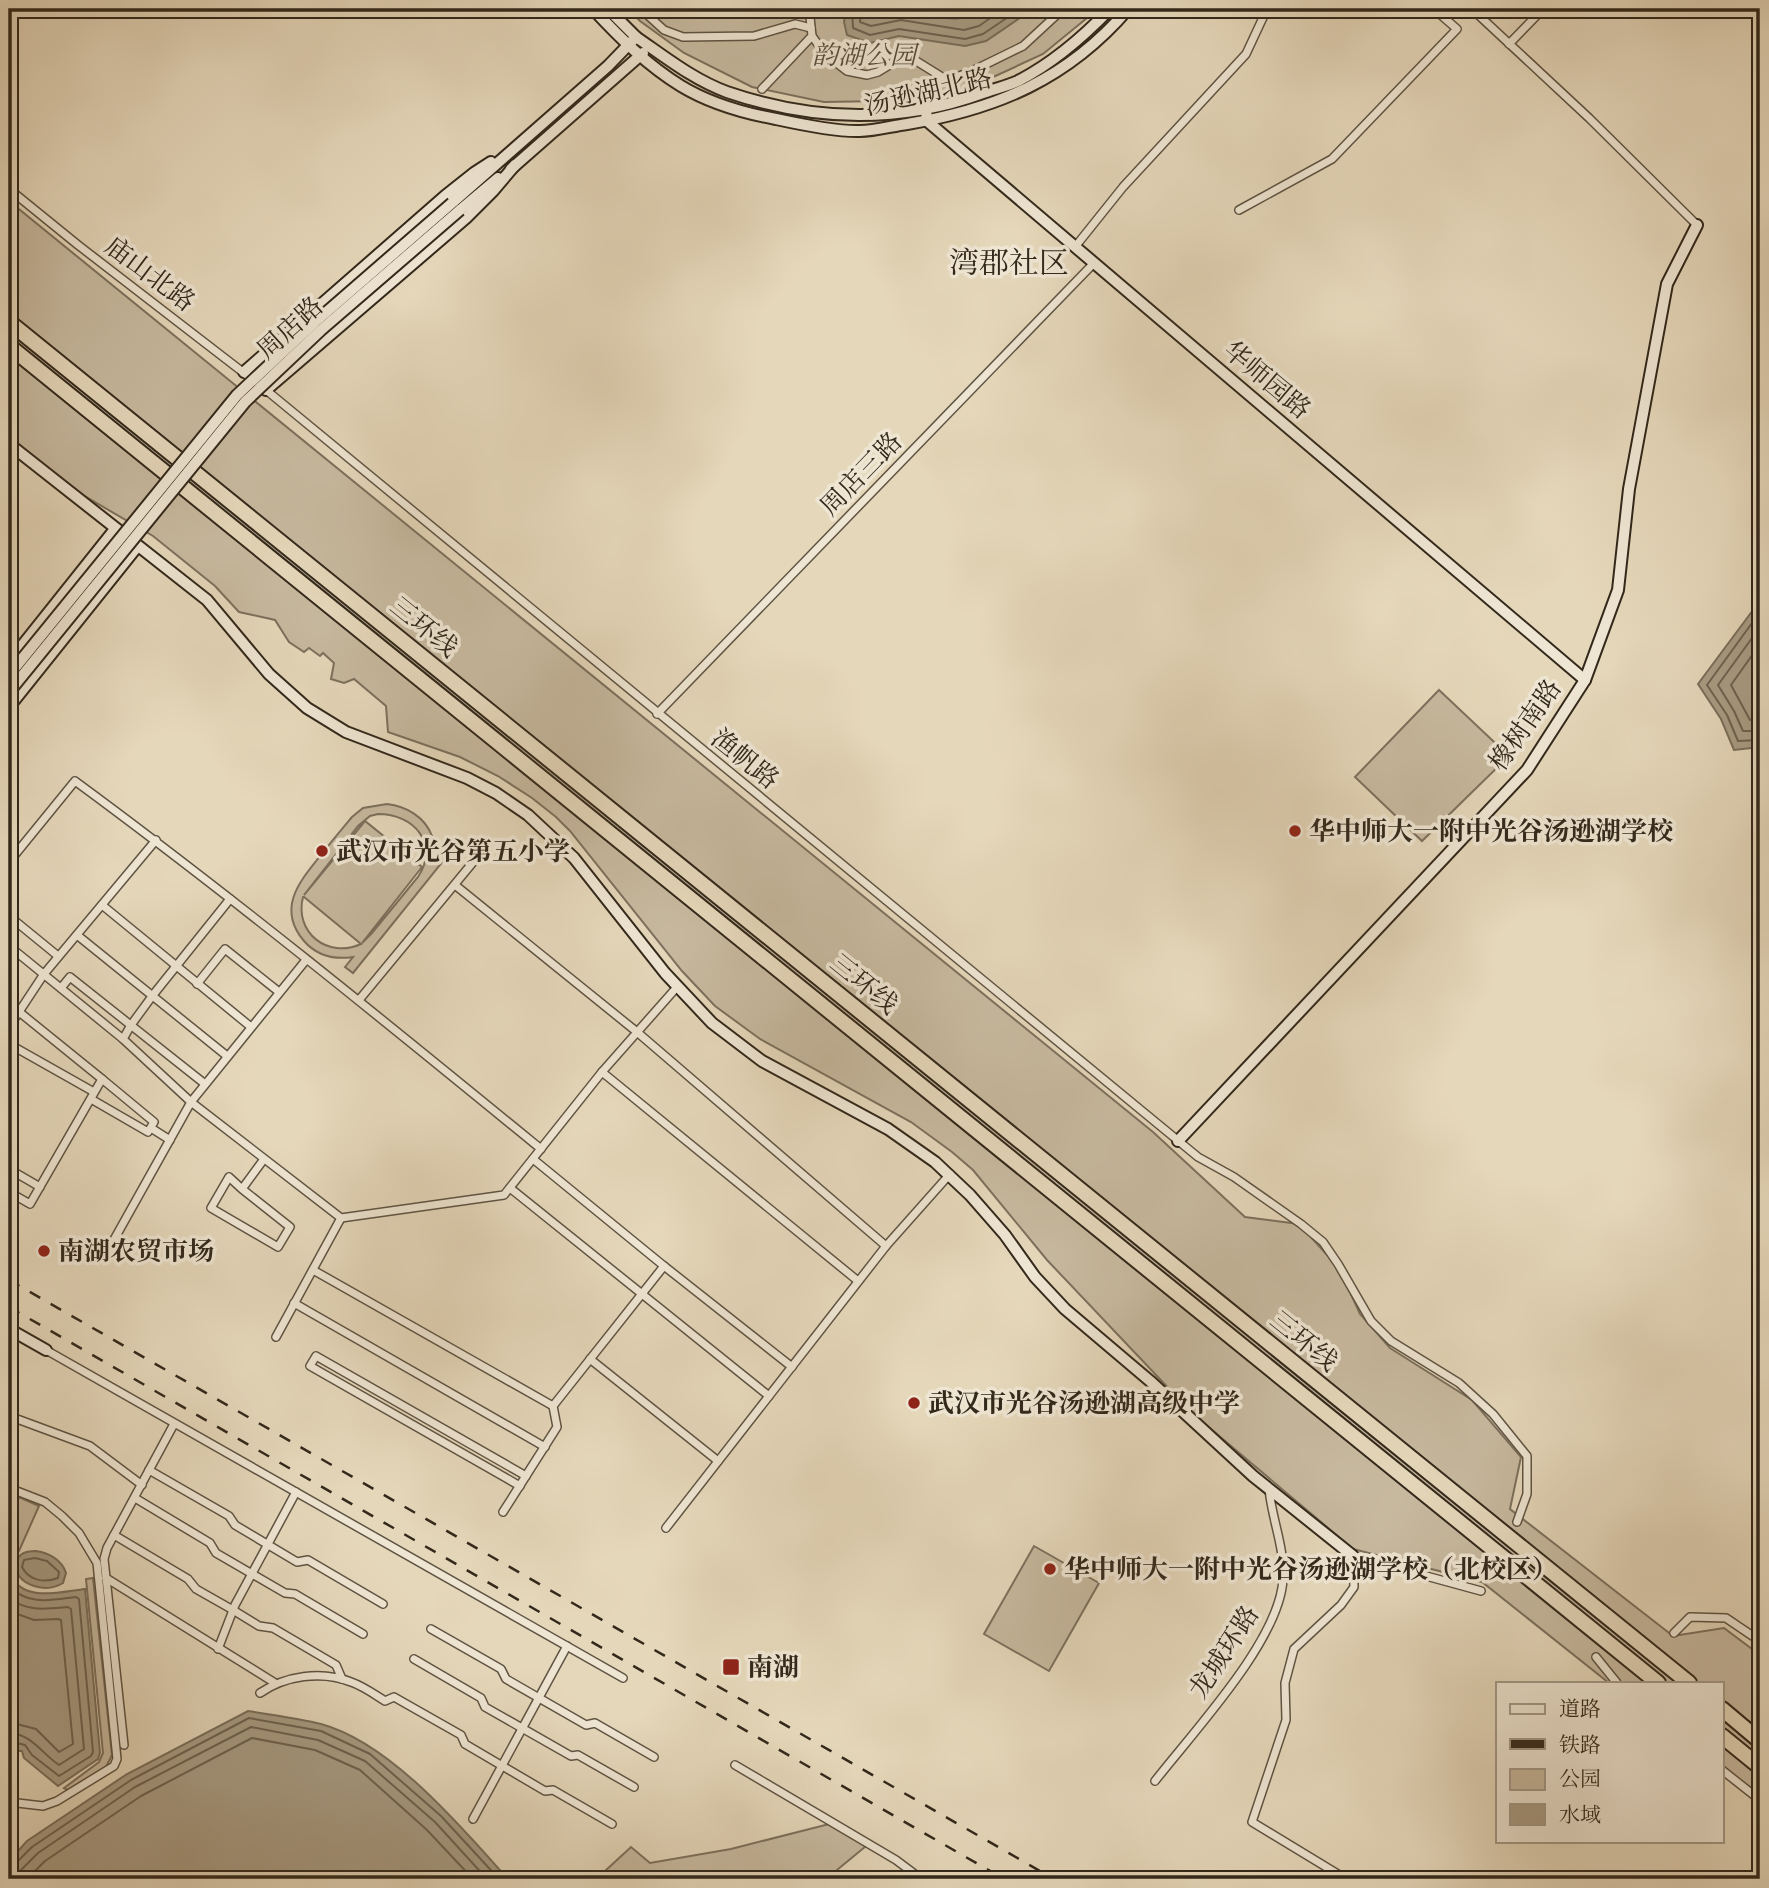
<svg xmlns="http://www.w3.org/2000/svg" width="1769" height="1888" font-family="Cardo,'Noto Serif SC',serif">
	<rect width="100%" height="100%" fill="#e5d7ba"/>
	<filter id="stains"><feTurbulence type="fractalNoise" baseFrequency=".00286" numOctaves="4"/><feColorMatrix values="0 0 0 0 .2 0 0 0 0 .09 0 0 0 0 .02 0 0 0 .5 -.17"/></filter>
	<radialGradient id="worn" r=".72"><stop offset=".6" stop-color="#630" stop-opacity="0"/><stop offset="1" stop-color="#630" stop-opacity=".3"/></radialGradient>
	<g fill="#c7b99f" stroke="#7c705d" stroke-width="2" fill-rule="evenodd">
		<path d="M 628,9 L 1098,9 L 1043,54 L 965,90 L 882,101 L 824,102 L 752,87 L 684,53 L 640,21 Z"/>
		<path d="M 9,201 L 1153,1132 L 1245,1217 L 1299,1224 L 1339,1268 L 1360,1314 L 1390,1348 L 1472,1400 L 1521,1457 L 1510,1509 L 1673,1636 L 1724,1628 L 1760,1655 L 1760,1804 L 1722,1774 L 1722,1683 L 1609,1683 L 1482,1582 L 1353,1549 L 1193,1414 L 1047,1260 L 973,1170 L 952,1152 L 911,1122 L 760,1039 L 715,1006 L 682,971 L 570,831 L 556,817 L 532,798 L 498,776 L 460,757 L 388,732 L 386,706 L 354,679 L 344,683 L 331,679 L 334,663 L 323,653 L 320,656 L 309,648 L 304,652 L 289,642 L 275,620 L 239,612 L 215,586 L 153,536 L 76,491 L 9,438 Z"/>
		<path d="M 1439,690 L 1509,756 L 1422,841 L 1355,777 Z"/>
		<path d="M 387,804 C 406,806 425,817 432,836 C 437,848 433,851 444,860 L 353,973 L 345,967 L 353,957 C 333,960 317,956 304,941 C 276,908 300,881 321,855 C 331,842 342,829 352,817 L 363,808 ZM 378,814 C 414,814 440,844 418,877 L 372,933 L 362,943 L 422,867 L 365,821 L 304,895 L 358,826 L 370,816 ZM 303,897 L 304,897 L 361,944 C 328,959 294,933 303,897 Z"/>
		<path d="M 19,1497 L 39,1506 L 19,1551 L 9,1546 L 9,1520 Z"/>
		<path d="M 1034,1546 L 1099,1583 L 1049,1671 L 984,1634 Z"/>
		<path d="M 93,1578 L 112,1755 L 106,1767 L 68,1790 L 64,1788 L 99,1762 L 103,1753 L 86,1579 Z"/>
		<path d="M 833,1823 L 871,1842 L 826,1879 L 589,1879 L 586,1874 L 605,1871 L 631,1847 L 650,1863 L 731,1849 Z"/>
	</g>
	<g fill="#a89c84" stroke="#796e5a" stroke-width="2">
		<path d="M 846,9 L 1033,9 L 986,41 L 965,46 L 899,36 L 870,43 L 847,35 L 844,22 Z"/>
		<path d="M 1760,566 L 1760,747 L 1734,750 L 1721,719 L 1698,684 L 1756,606 L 1758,573 Z"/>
		<path d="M 36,1551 C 49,1553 62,1560 66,1573 L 63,1583 C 47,1593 20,1587 15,1567 C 17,1554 24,1551 36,1551 Z"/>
		<path d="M 9,1573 C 23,1603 58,1592 85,1589 L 100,1753 L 98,1759 L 58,1786 L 24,1758 L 22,1751 L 15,1751 L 9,1746 Z"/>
		<path d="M 248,1711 C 272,1715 298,1718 321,1724 C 391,1743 461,1827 508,1879 L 9,1879 L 9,1861 L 27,1841 L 127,1774 Z"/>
	</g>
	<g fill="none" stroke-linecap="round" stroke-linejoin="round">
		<g stroke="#6d6250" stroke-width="2">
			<path d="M 852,9 L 853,28 L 870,35 L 899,29 L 965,39 L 983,34 L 1020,9"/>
			<path d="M 861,9 L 860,22 L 871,26 L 901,20 L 964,30 L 979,26 L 1003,9"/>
			<path d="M 871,9 L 874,14 C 884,12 893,9 903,10 C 931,13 959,28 985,9"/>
			<path d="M 1760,612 L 1707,685 L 1727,715 L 1738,741 L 1760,740"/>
			<path d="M 1760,627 L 1718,685 L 1734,711 L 1743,731 L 1760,731"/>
			<path d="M 1760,644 L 1731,685 L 1750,720 L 1760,721"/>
			<path d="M 35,1558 L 47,1561 L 59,1572 L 58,1578 C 45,1583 29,1581 22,1567 L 24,1560 Z"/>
			<path d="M 9,1586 C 28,1606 51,1600 76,1597 L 79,1599 L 93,1752 L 91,1756 L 59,1776 L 32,1755 L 25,1745 L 9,1741"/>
			<path d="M 9,1598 C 28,1612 45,1609 68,1607 L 71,1609 L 84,1749 L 59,1765 C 41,1753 32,1734 9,1733"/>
			<path d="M 9,1611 L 34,1620 L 58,1619 L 61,1620 L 73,1744 L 59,1752 L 36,1729 L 9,1722"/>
			<path d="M 9,1865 L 15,1864 L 32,1847 L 131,1780 L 249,1718 L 321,1731 L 370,1754 L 441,1816 L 499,1879"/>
			<path d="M 9,1874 L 20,1871 L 38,1853 L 135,1787 L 251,1727 L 318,1740 L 365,1761 L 435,1822 L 487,1879"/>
			<path d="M 27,1879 L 45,1861 L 141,1796 L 252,1738 L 315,1750 L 360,1770 L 427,1830 L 473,1879"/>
		</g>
		<g stroke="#5f5443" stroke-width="10">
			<g id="street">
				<path d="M 641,9 L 664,30 L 683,37 L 754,36 L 795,24 L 811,28"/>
				<path d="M 759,9 L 760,9"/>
				<path d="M 1472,9 L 1589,118 L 1697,225"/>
				<path d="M 812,36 L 825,54 L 847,71 L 867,75 L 878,72 L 896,61 L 913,59 L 942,77 L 951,79 L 970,72 L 1023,46 L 1063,9"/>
				<path d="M 1509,44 L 1543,9"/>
				<path d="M 762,89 L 812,36 L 810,17 L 815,9"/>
				<path d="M 9,189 L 78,245 L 266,390 L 1198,1157 L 1234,1177 L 1301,1224 L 1323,1242 L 1338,1264 L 1371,1321 L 1391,1341 L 1459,1383 L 1493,1414 L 1527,1456 L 1527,1494 L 1517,1522"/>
				<path d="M 1239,210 L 1332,159 L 1457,29 L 1434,9"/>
				<path d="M 1075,247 L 1123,187 L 1246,54 L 1267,9"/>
				<path d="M 657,714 L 1094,263"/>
				<path d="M 9,862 L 75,781 C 234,898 388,1024 541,1149"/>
				<path d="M 455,885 L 637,1032 L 886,1246"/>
				<path d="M 102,905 L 251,1027"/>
				<path d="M 9,916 L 58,956"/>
				<path d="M 77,935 L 227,1056"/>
				<path d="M 9,946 L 123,1039 L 191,1102 L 341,1218 L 504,1195 L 602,1072 L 677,987"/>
				<path d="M 197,984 L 225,949 L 279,992"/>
				<path d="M 61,988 L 70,977 L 205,1084"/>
				<path d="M 359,1000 L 474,861"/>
				<path d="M 9,1027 L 44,974 L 156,840"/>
				<path d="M 123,1039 L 131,1025 L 153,995 L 230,899"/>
				<path d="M 9,1044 L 94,1092"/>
				<path d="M 602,1072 L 858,1281"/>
				<path d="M 91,1099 L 148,1132 L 154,1122 L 102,1079"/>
				<path d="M 151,1128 L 170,1140"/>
				<path d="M 9,1169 L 40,1187"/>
				<path d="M 510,1188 L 769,1396"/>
				<path d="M 242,1189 L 229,1177 L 211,1208 L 278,1247 L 290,1227 L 242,1189 L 264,1159"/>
				<path d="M 9,1192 L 30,1204 L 102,1079 L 18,1011"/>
				<path d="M 106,1254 L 191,1102 L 306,960"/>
				<path d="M 664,1266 L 792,1367"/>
				<path d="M 313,1270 L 553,1406"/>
				<path d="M 294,1303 L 545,1447"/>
				<path d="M 276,1337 L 341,1218"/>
				<path d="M 46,1350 L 623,1678"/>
				<path d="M 590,1359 L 718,1461"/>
				<path d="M 9,1416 L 90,1446 L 142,1485"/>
				<path d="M 149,1470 L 229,1516 L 235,1525 L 297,1562 L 308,1560 L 383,1604"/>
				<path d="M 520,1486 L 310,1366 L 316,1356 L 526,1476"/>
				<path d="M 9,1488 L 45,1502 L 62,1516 L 79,1533 L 97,1563 L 117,1759 L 114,1766 L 57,1801 L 43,1806 L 9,1802"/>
				<path d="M 135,1498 L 210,1543 L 216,1553 L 285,1593 L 295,1594 L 363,1634"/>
				<path d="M 503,1512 L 557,1427 L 553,1406 L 664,1266 L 533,1159"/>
				<path d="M 666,1528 L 886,1246 L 950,1174"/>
				<path d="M 114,1535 L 188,1579 L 196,1589 L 233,1610 L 259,1626 L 273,1628 L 336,1665 L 342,1679"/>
				<path d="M 106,1578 L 275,1683"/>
				<path d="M 431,1629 L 501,1669 L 506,1679 L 586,1725 L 595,1723 L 654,1757"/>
				<path d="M 1674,1633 L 1690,1617 L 1726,1618 L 1760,1641"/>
				<path d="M 218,1649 L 235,1605 L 296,1492"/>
				<path d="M 1596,1657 L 1617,1683"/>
				<path d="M 414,1659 L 481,1698 L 485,1707 L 571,1756 L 578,1755 L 634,1787"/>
				<path d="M 260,1693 C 285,1676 321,1670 351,1682 C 363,1686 374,1694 385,1701 L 394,1697 L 461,1735 L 465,1744 L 545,1791 L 553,1790 L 612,1824"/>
				<path d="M 124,1745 L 104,1559 L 107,1548 L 174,1424"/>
				<path d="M 735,1765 L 896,1860 L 920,1878 L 918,1879"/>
				<path d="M 1722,1770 L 1760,1800"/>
				<path d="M 1155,1781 C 1193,1732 1280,1640 1283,1579 C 1285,1548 1272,1520 1269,1489"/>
				<path d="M 473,1819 L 567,1646"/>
				<path d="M 1346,1879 L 1252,1822 L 1286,1720 L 1285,1683 L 1294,1649 L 1341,1605 L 1354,1587 L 1353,1556 L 1481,1591"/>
				<path d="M 1755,1879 L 1760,1863"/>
			</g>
		</g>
		<g stroke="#32281b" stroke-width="14">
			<g id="secondary">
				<path d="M 593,9 C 620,38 647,65 681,86 C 709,103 743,113 776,119 C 799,124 836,132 860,131 C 875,131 892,126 907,124 C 997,109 1068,79 1128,9"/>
				<path d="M 608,9 L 636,37"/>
				<path d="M 926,110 L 927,121 L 1585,680"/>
				<path d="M 511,169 L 643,53"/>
				<path d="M 452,203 L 608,66 L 636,37 C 665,57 694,80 727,92 C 812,121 898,124 983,93 C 994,89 1007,86 1018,81 C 1053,63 1083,37 1110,9"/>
				<path d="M 460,210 L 498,178"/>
				<path d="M 244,372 L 445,196 L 474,173 L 491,162"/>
				<path d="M 266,390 L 466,218 L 493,191 L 515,165"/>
				<path d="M 9,444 L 207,600 L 269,674 L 307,708 L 346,732 L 467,778 L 496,793 L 528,815 L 574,858 L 665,973 L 712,1023 L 762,1061 L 888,1129 L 935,1162 L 970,1195 L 1005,1235 L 1035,1277 L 1065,1309 L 1150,1381 L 1253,1476 L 1353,1556"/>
				<path d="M 9,662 L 115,529"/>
				<path d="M 9,707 L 137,547"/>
				<path d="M 1178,1141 L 1527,770 L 1585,680 L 1618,590 L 1629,489 L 1667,284 L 1697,225"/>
				<path d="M 9,1329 L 46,1350"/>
			</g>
		</g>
		<g stroke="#32281b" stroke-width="18">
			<g id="highway">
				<path d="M 9,322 L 1689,1683"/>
				<path d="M 9,346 L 1658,1683"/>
				<path d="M 1722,1709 L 1760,1741"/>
				<path d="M 1722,1736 L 1760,1767"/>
			</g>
		</g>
		<use href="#street" stroke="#eee5d2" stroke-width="7"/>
		<use href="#secondary" stroke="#eee5d2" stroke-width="10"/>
		<use href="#highway" stroke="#e5d7ba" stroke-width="14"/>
		<g stroke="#32281b" stroke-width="2.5" stroke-dasharray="12 12" stroke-linecap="butt">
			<path d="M 9,1280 L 1054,1879"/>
			<path d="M 9,1307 L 1004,1879"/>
		</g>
		<g stroke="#32281b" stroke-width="14" stroke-linecap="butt">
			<g id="secondary-bridge">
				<path d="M 9,675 L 237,395 L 315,322 L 452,203"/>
				<path d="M 9,692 L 245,402 L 321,330 L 460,210"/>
			</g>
		</g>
		<use href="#secondary-bridge" stroke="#eee5d2" stroke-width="10"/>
	</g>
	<g fill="#8f2418" stroke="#eee5d2" stroke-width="2.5">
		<circle cx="1295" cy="831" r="7"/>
		<circle cx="322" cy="851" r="7"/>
		<circle cx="44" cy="1251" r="7"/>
		<circle cx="914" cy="1403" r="7"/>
		<circle cx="1050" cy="1569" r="7"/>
		<rect x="722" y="1658" width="18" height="18" rx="3.5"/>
	</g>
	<g text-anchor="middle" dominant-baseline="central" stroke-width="7" stroke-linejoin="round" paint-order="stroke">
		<g font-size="26" font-style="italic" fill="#574c3c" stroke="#eee5d2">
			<text x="864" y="55">韵湖公园</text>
		</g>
		<g font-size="26" fill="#32281b" stroke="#eee5d2">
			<text transform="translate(928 92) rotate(-13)">汤逊湖北路</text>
			<text transform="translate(150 274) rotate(37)">庙山北路</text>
			<text transform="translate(290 328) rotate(-42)">周店路</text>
			<text transform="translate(1267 380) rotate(40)">华师园路</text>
			<text transform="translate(861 474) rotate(-46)">周店三路</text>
			<text transform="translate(424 627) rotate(39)">三环线</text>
			<text transform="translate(1525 725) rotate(-55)">橡树南路</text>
			<text transform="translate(745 759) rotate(39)">渔帆路</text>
			<text transform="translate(864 984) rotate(39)">三环线</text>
			<text transform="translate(1304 1341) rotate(39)">三环线</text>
			<text transform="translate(1224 1652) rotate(-57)">龙城环路</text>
		</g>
		<g font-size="26" font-weight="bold" fill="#32281b" stroke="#eee5d2" text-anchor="start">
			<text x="1309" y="831">华中师大一附中光谷汤逊湖学校</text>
			<text x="336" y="851">武汉市光谷第五小学</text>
			<text x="58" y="1251">南湖农贸市场</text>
			<text x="928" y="1403">武汉市光谷汤逊湖高级中学</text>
			<text x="1064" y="1569">华中师大一附中光谷汤逊湖学校（北校区）</text>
			<text x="747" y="1667">南湖</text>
		</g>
		<g font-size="30" fill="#32281b" stroke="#eee5d2">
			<text x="1009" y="263">湾郡社区</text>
		</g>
	</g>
	<rect width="1769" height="1888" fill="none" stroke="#e5d7ba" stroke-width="35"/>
	<rect x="10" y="10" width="1748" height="1867" fill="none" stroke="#32281b" stroke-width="3.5"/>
	<rect x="18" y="18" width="1734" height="1853" fill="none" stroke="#32281b" stroke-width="2"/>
	<rect x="1496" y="1682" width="228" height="161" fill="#eee5d2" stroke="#a39989" stroke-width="2"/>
	<rect x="1510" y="1704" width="35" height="10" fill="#eee5d2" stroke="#a39989" stroke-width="2"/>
	<text x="1559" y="1716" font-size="21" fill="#32281b">道路</text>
	<rect x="1510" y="1739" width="35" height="10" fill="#32281b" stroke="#a39989" stroke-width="2"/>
	<text x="1559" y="1752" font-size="21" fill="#32281b">铁路</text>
	<rect x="1510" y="1769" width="35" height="21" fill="#c7b99f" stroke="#a39989" stroke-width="2"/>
	<text x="1559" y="1786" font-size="21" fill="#32281b">公园</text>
	<rect x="1510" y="1804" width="35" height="21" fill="#a89c84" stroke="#a39989" stroke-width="2"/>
	<text x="1559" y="1822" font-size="21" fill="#32281b">水域</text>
	<rect width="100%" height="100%" filter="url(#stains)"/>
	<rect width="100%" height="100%" fill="url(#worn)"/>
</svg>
